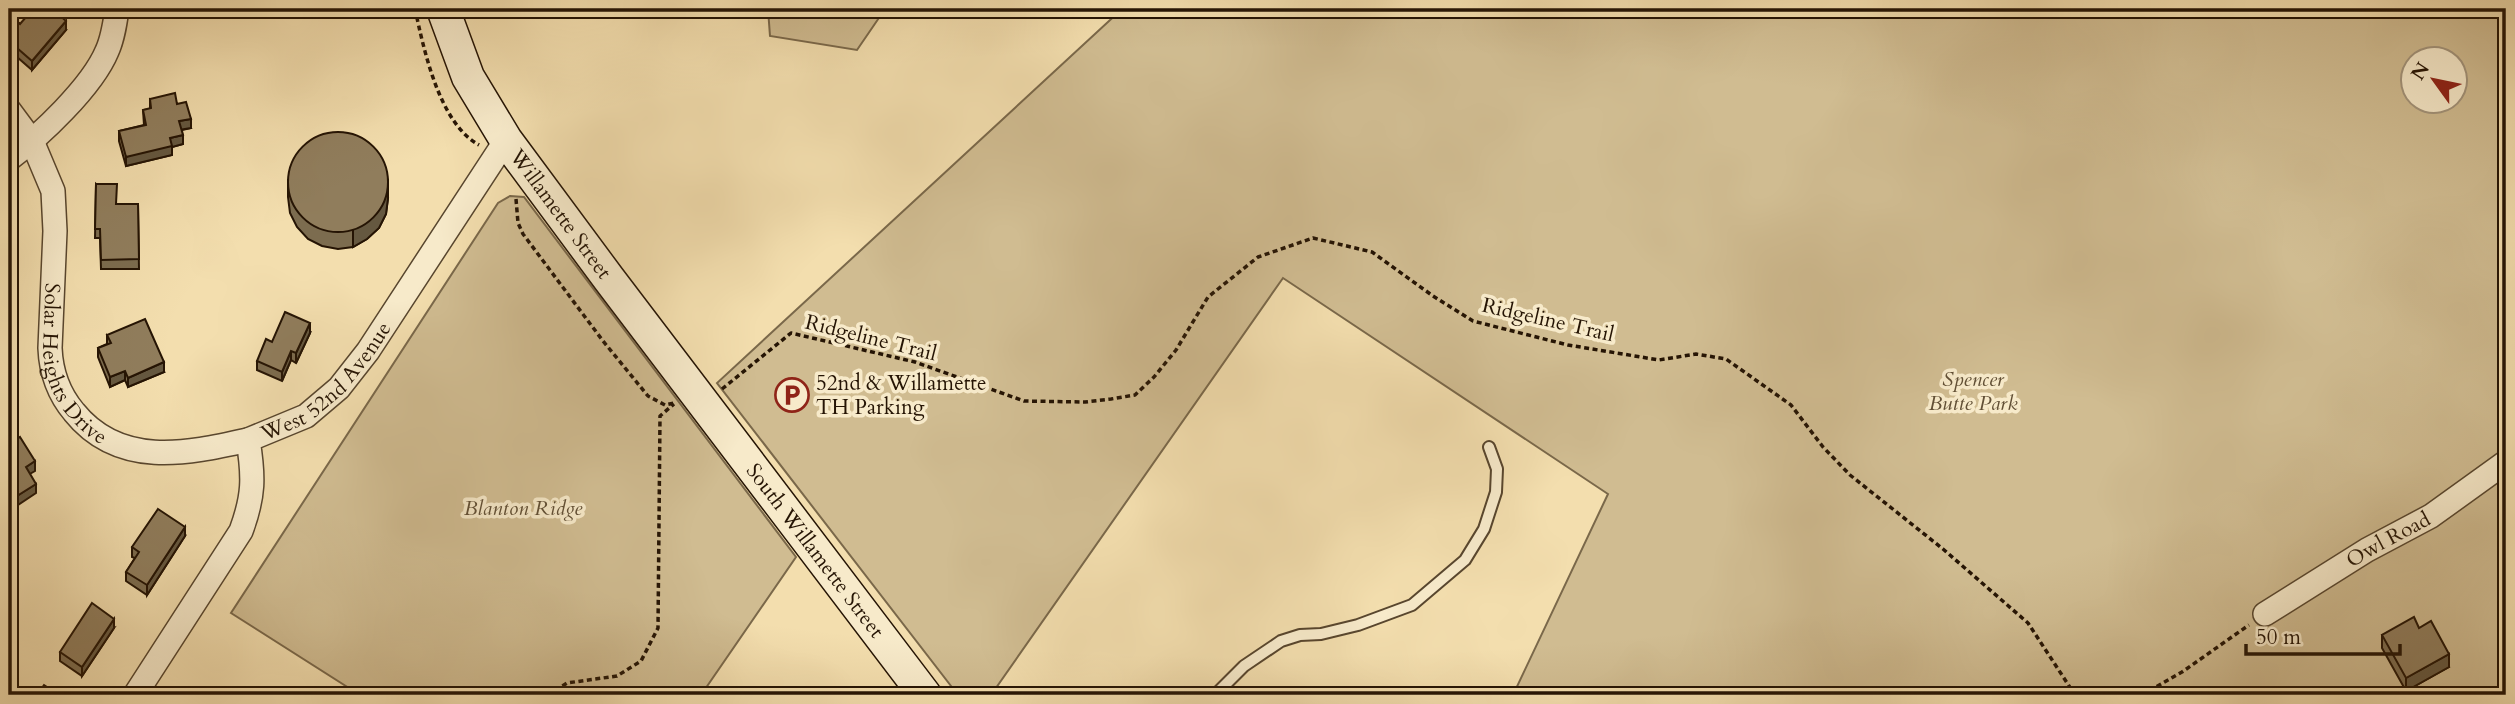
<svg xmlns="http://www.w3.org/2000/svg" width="2515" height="704" font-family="Cardo,serif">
	<rect width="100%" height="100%" fill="#f3deae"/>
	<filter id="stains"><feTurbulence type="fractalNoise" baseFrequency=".00286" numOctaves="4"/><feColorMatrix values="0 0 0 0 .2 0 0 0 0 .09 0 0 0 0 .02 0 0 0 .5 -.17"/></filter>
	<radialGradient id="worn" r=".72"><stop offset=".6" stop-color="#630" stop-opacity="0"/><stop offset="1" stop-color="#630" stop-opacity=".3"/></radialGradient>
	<g fill="#d0bc91" stroke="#7a684a" stroke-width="2" fill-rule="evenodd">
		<path d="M 768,9 L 885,9 L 857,50 L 770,36 Z"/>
		<path d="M 1122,9 L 2506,9 L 2506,695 L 1513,695 L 1608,494 L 1283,278 L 991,695 L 958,695 L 717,383 ZM 2414,60 L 2456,60 L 2456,102 L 2414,102 Z"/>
		<path d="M 510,196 L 524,197 L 796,557 L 701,695 L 360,695 L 231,613 L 498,203 Z"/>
	</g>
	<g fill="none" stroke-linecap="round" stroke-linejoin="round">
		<g stroke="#58462e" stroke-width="14">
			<path id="lane" d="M 1215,695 L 1244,666 L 1281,641 L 1300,635 L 1321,634 L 1358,625 L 1412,605 L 1465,560 L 1484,529 L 1496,492 L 1497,469 L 1489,447"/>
		</g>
		<g stroke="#58462e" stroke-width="26">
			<g id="street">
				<path id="s1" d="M 9,110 L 32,141 L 53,191 L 55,231 L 50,348 C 51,373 58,393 74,412 C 119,468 186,454 248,440"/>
				<path d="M 9,159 C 40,136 92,87 107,51 C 113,38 115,23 117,9"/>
				<path id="s2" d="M 2265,614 L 2367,550 L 2431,516 L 2506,462"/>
				<path id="s3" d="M 135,695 L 241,531 C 254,496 254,477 248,440 L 306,416 L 339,388 L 368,351 L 506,140"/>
			</g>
		</g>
		<g stroke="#251404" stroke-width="35">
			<g id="secondary">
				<path id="s4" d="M 443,9 L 468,77 L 506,140 L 609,279 L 925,695"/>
			</g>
		</g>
		<g stroke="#251404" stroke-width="3.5" stroke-dasharray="5 3.5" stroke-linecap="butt">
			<path d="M 415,9 C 424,50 439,123 479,145"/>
			<path d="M 516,199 L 518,223 L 523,234 L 603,341 L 648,396 L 665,405 L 674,403"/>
			<path d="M 722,389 L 791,333 L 915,362 L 1024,401 L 1085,402 L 1111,399 L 1135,395 L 1154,377 L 1176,350 L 1208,297 L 1258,257 L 1313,238 L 1372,252 L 1433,296 L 1473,321 L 1568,345 L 1659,360 L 1696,354 L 1726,359 L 1791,405 L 1823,447 L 1850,475 L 1943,549 L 2028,623 L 2075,695"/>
			<path d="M 548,695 L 567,683 L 617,676 L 641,661 L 658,628 L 660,416 L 674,404"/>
			<path d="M 2142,695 L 2182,672 L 2249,625"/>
		</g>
		<use href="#lane" stroke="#f7eaca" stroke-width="10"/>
		<use href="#street" stroke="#f7eaca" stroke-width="23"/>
		<use href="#secondary" stroke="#f7eaca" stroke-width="32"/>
	</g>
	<g fill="#7c6c4f" stroke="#251404" stroke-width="2">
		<path d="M 9,14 L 20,24 L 66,30 L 32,70 L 9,50 Z"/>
		<path d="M 150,99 L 177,104 L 191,128 L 182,130 L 183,144 L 172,147 L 172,155 L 126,166 L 119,141 L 119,131 L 144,125 L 143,110 L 150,109 Z"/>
		<path d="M 288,180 L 388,198 L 386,214 L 379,228 L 367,239 L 353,247 L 338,249 L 322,246 L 308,239 L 297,227 L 290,213 L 288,197 Z"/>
		<path d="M 96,184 L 116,204 L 138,204 L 139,269 L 101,269 L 100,238 L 95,238 Z"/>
		<path d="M 310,333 L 296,363 L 291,360 L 282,381 L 257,370 L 257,361 Z"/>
		<path d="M 107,335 L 164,372 L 128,387 L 125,380 L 110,387 L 98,357 L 98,348 L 107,344 Z"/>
		<path d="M 185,536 L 147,595 L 126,581 L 126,572 L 135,558 L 132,557 L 132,547 Z"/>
		<path d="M 114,628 L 82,676 L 60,661 L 60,652 Z"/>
		<path d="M 2419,628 L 2449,667 L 2406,691 L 2382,648 L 2382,635 Z"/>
	</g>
	<g fill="#655840" stroke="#251404" stroke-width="2">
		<path d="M 66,21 L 66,30 L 32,70 L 32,61 Z"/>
		<path d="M 191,119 L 191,128 L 179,130 L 179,121 Z"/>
		<path d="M 183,135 L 183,144 L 172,147 L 172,155 L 126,166 L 126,157 L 170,138 Z"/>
		<path d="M 388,181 L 388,198 L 386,214 L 379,228 L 367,239 L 353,247 L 353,230 Z"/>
		<path d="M 310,323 L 310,333 L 296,363 L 296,353 Z"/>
		<path d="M 291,351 L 291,360 L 282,381 L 282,372 Z"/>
		<path d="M 164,362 L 164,372 L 128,387 L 128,378 Z"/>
		<path d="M 125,371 L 125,380 L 110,387 L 110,377 Z"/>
		<path d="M 35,461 L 35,471 L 26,476 L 26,467 Z"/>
		<path d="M 36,484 L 36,493 L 9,511 L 9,501 Z"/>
		<path d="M 185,527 L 185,536 L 147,595 L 147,585 Z"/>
		<path d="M 114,619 L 114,628 L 82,676 L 82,667 Z"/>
		<path d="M 2449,654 L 2449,667 L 2406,691 L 2406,678 Z"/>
	</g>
	<g fill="#907d5c" stroke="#251404" stroke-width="2">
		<path d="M 33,9 L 53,9 L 66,21 L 32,61 L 9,41 L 9,14 L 20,24 Z"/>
		<path d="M 175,93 L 177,104 L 186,102 L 191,119 L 179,121 L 183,135 L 170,138 L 172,146 L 126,157 L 119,131 L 146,125 L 143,110 L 151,108 L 150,99 Z"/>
		<circle cx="338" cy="182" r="50"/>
		<path d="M 96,184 L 117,184 L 116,204 L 138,204 L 139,259 L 101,260 L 100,229 L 95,229 Z"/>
		<path d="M 285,312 L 310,323 L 296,353 L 291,351 L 282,372 L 257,361 L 266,339 L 272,342 Z"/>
		<path d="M 145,319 L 164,362 L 128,378 L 125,371 L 110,377 L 98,348 L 111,343 L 107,335 Z"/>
		<path d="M 20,437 L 35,461 L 26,467 L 36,484 L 9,501 L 9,444 Z"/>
		<path d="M 158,509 L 185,527 L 147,585 L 126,572 L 139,552 L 132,547 Z"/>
		<path d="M 92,603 L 114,619 L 82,667 L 60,652 Z"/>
		<path d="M 2414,617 L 2419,628 L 2431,621 L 2449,654 L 2406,678 L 2382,635 Z"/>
		<path d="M 44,685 L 59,695 L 37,695 Z"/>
	</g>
	<defs>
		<g id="parking-ring" transform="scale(1.75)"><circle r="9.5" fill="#f7eaca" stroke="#8f2418" stroke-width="1.5"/><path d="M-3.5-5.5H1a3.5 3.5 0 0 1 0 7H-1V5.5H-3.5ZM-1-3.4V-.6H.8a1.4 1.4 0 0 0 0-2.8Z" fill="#8f2418"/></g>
	</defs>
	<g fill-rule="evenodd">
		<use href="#parking-ring" x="792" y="395"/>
	</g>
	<g text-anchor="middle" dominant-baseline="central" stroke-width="7" stroke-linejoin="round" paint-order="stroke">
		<g font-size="21" fill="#251404" stroke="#f7eaca">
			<text stroke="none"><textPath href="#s4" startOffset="238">Willamette Street</textPath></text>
			<text transform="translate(1548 320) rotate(13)">Ridgeline Trail</text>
			<text transform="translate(871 338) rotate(14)">Ridgeline Trail</text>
			<text stroke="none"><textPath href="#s1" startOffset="273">Solar Heights Drive</textPath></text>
			<text stroke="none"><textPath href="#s3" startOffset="388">West 52nd Avenue</textPath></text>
			<text stroke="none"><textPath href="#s2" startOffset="144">Owl Road</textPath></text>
			<text stroke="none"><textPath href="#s4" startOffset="660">South Willamette Street</textPath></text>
		</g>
		<g font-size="21" font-style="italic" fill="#614f35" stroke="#f7eaca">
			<text x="1973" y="379">Spencer<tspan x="1973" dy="24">Butte Park</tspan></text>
			<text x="523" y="508">Blanton Ridge</text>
		</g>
		<g font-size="21" fill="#251404" stroke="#f7eaca" text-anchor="start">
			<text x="816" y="383">52nd &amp; Willamette<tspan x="816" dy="24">TH Parking</tspan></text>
		</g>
	</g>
	<rect width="2515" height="704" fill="none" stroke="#f3deae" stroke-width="35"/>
	<rect x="10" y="10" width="2494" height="683" fill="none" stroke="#251404" stroke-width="3.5"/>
	<rect x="18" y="18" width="2480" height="669" fill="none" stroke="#251404" stroke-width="2"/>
	<g transform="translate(2434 80) rotate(303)"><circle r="33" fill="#f7eaca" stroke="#a3947b" stroke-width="2"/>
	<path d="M0-5L12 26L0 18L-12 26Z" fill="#8f2418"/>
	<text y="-10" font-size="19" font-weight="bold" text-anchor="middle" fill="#251404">N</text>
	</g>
	<path d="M2246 644v10h154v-10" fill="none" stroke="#251404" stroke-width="3.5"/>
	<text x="2256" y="644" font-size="21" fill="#251404" stroke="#f7eaca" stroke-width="5" paint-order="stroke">50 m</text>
	<rect width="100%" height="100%" filter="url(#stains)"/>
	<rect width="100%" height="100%" fill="url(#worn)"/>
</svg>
